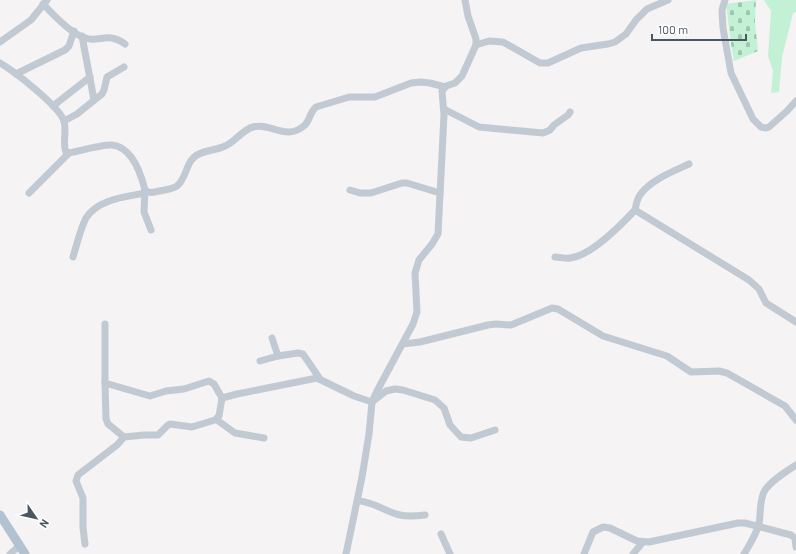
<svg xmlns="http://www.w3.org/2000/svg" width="796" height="554" font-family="Barlow,sans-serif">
	<defs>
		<pattern id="cemetery-stones" width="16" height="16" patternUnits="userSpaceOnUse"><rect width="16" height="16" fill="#c3f1d5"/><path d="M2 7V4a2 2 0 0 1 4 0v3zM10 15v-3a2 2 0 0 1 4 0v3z" fill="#a0c6b0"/></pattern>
	</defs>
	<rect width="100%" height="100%" fill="#f5f3f3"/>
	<path fill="#c3f1d5" d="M 764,0 L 796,0 L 796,12 L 793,13 L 782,57 L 779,92 L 771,93 L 773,71 L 768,56 L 771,11 Z"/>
	<path fill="url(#cemetery-stones)" d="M 756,0 L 755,22 L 758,51 L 734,61 L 731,44 L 726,4 Z"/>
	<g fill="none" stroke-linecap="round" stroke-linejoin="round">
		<g stroke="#c1cad2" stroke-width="7">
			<path d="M 725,0 L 722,10 L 723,28 L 731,73 L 753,119 L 761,127 L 766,128 L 769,127 L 787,111 L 796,101"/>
			<path d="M 43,4 C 54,15 70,33 85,38 C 99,43 108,31 125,44"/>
			<path d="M 82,36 L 94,100"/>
			<path d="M 0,42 L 31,20 L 47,0"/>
			<path d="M 476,45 L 489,41 L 503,42 L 540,63 L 548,63 L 581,48 L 608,44 L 615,42 L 626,34 L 636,20 L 647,9 L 668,0"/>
			<path d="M 0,63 C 14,71 59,106 64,121 C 67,132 62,143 66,152 L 69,153 C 79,151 103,144 112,145 C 132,147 141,174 145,190 C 150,194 154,192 159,191 C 165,190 173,189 177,186 C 187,178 186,159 199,154 C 207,150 217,150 225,146 C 235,142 242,130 253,127 C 271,122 286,142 305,125 C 310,120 310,112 316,107 L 349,97 L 375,97 L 411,83 L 421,82 L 430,83 L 445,87"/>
			<path d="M 16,74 L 65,50 L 69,46 L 74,31"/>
			<path d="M 53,106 L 90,77"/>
			<path d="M 444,109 L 479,127 L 543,133 L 550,130 L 554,125 L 568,115 L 570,112"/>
			<path d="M 64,121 L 77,114 L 102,94 L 104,90 L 107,77 L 124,67"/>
			<path d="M 689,164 C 674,171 650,180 640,195 C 637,199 636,205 635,210 L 749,280 L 759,289 L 766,303 L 796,322"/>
			<path d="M 145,190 L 144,212 L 151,230"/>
			<path d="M 350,190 L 360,193 L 371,193 L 402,183 L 407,183 L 440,193"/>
			<path d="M 29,193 L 69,153"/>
			<path d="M 73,257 C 77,244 80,230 86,218 C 98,199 125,197 145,193"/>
			<path d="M 555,257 C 560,257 566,259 570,258 C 591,256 621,225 635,210"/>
			<path d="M 272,338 L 278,356 L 298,353 L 303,354 L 320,379"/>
			<path d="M 403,344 L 420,342 L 488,325 L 496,324 L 511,325 L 552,308 L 558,309 L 603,336 L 667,356 L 691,372 L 719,371 L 727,373 L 785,406 L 796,420"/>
			<path d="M 260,361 L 278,356"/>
			<path d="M 105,383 L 105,324"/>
			<path d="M 217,420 L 235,433 L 264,438"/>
			<path d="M 124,437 L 108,424 L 106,419 L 105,383 L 150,396 L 166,391 L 184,389 L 209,381 L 214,384 L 222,398"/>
			<path d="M 358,501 C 373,501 385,512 400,515 C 408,517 417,516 425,515"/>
			<path d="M 441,534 L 450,554"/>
			<path d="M 85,544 L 83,528 L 83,498 L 76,481 L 78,475 L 117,445 L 124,437 L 144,435 L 158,435 L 167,426 L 170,424 L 192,427 L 215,420 L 219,416 L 222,398 L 237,394 L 317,378 L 354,396 L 372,402 L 386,391 L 395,389 L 403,390 L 435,400 L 444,408 L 450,425 L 461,437 L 471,438 L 495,430"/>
			<path d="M 10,554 L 19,546"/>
			<path d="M 346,554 L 362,477 L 369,434 L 372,402 L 377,391 L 413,324 L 417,312 L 415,273 L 419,260 L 432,244 L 438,234 L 444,115 L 442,91 L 446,86 L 455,83 L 462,76 L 476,45 L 476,39 L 468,16 L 465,0"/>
			<path d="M 584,554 L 593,532 L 603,527 L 610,528 L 637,541 L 649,542 L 738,523 L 745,523 L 791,535 L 795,538 L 796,547"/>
			<path d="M 633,554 L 643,542"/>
			<path d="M 744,554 C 750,544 756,535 759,524 C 761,513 759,500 765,490 C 772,480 785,472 796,465"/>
		</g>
		<path stroke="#b3c2d1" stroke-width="9" d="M 0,515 L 25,554"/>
	</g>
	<g transform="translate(36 518) rotate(124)" stroke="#ffffff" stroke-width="3" paint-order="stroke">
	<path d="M0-3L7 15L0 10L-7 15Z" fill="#4a5661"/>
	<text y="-6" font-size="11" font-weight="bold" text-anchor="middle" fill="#4a5661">N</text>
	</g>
	<path d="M652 34v6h94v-6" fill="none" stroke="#4a5661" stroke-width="2"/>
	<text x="658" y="34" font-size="12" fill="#4a5661" stroke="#ffffff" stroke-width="3" paint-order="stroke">100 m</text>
</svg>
